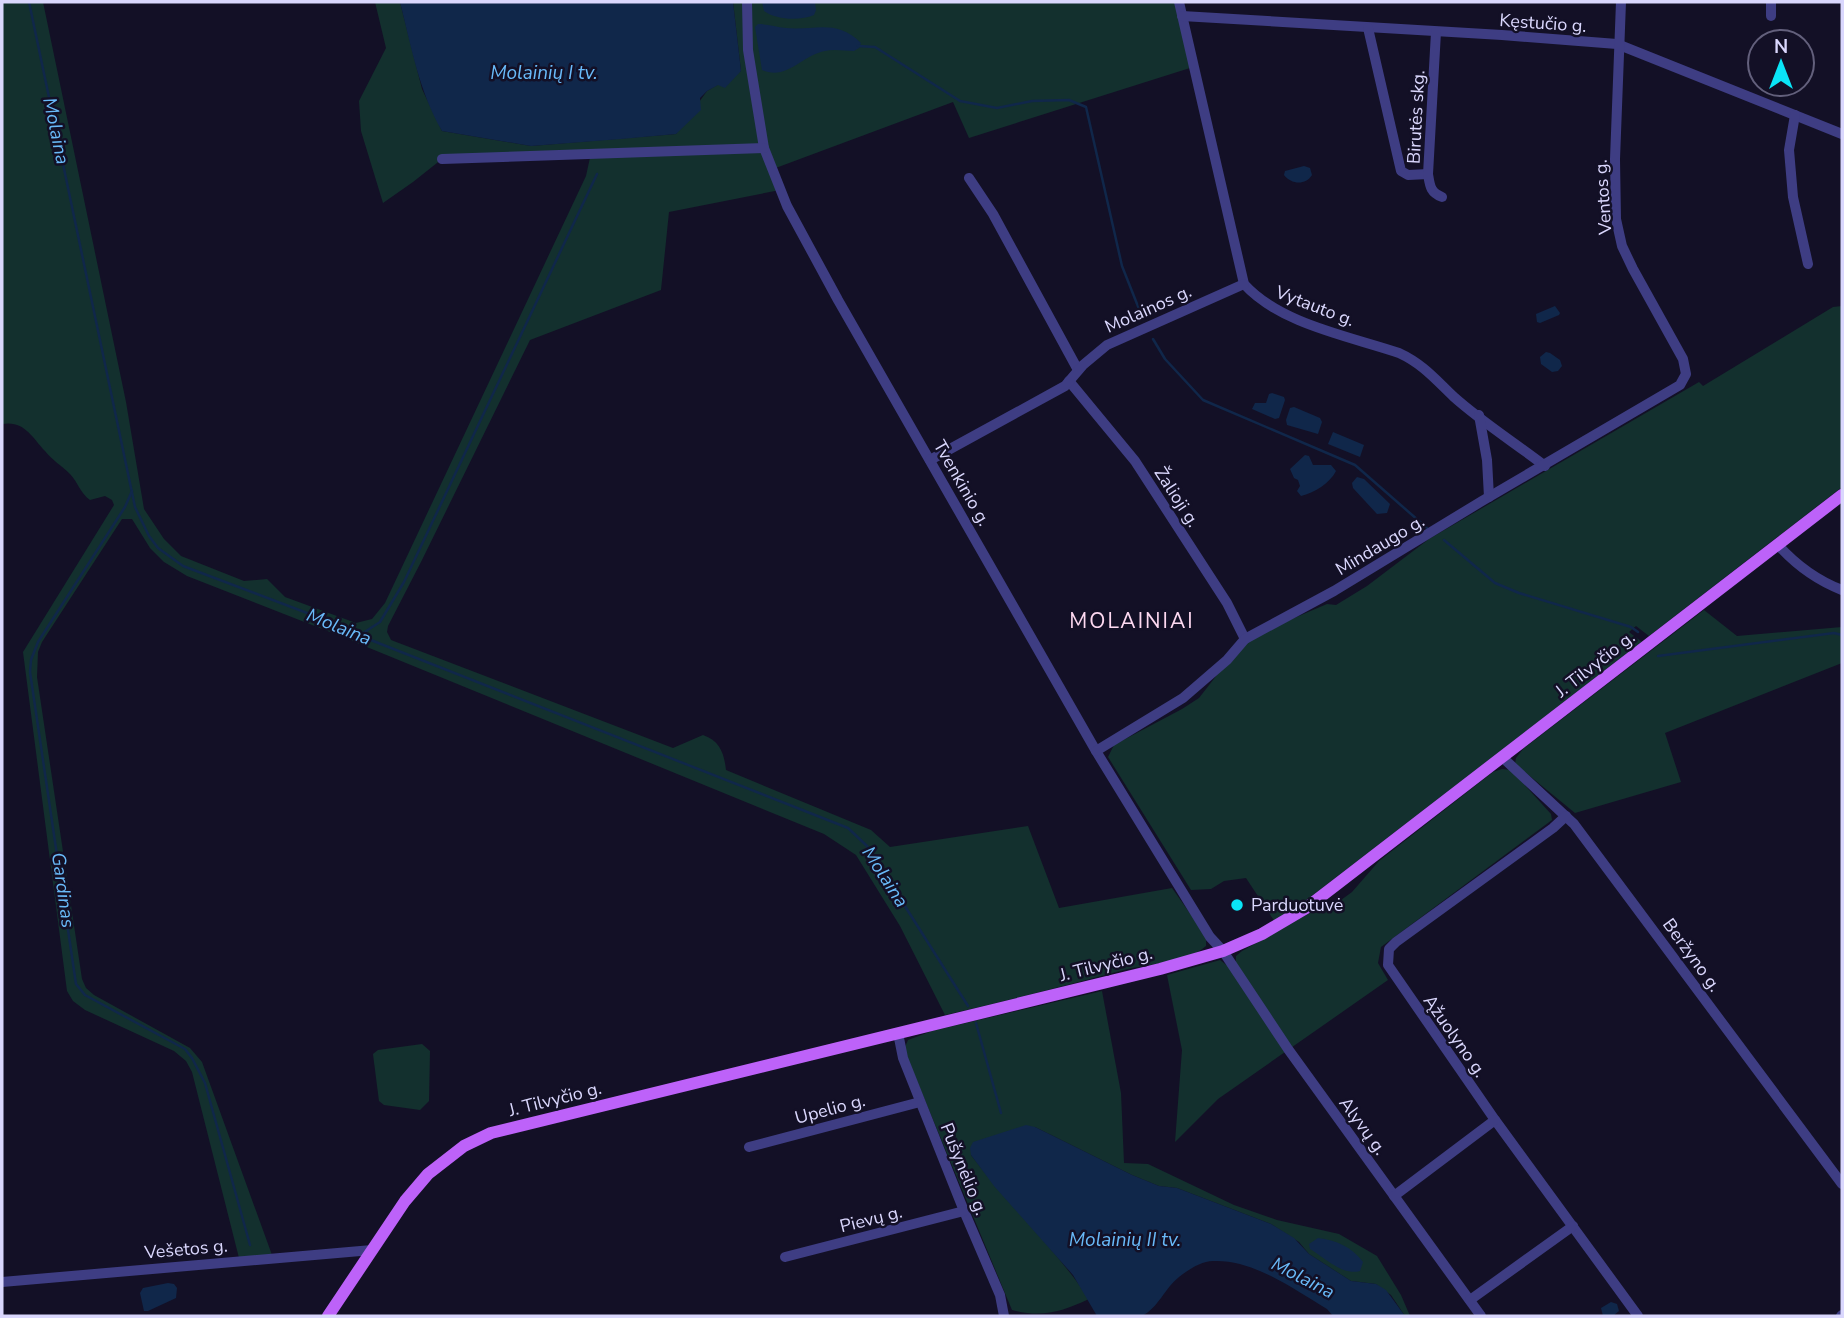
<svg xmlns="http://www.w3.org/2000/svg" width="1844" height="1318" font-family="'Nunito Sans',sans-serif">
	<rect width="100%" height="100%" fill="#131026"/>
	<g fill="#13302e">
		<path d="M 2,2 L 43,2 L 126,402 L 144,509 L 164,539 L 181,556 L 244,581 L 267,579 L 285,597 L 356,623 L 372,619 L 385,603 L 586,176 L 591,153 L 442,159 L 413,182 L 383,203 L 361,131 L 359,101 L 386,48 L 375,2 L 400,2 L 422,89 L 442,131 L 531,146 L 676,134 L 707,91 L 741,71 L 733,2 L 1177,2 L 1190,68 L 969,138 L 953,102 L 773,169 L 780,190 L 669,212 L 661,290 L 530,340 L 422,560 L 388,626 L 387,632 L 391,640 L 673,748 L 703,735 C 720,741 724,753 726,770 L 871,830 L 890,847 L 1028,826 L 1059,908 L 1172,888 L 1206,936 L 1206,946 C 1185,964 1150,963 1124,970 C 1065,986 1005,1001 945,1015 L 900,926 L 856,855 L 824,834 L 335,634 L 187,576 L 164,562 L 150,548 L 132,519 L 122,519 L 42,642 L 38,652 L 37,677 L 82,979 L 86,988 L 94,995 L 190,1048 L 202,1062 L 272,1255 L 239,1258 L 192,1072 L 186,1061 L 174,1051 L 85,1010 L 73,1001 L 67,991 L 23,652 L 114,505 L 112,500 L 105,496 L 90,500 C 80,493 78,482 70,474 C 62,466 52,460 45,451 C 32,437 24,420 2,424 Z"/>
		<path d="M 1842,306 L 1842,487 L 1649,636 L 1636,626 L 1629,632 L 1642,642 L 1313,895 L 1275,922 L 1246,878 L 1224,881 L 1211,889 L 1191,890 L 1108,757 L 1114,745 L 1182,709 L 1199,698 L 1245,639 L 1327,604 L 1336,605 L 1367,586 L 1429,539 L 1699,382 L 1703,386 L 1833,307 Z"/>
		<path d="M 1704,610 L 1737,636 L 1842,627 L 1842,663 L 1665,733 L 1681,782 L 1575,813 L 1515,764 L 1516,758 L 1523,749 Z"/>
		<path d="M 1502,769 L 1511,770 L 1551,814 L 1552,820 L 1381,947 L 1378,963 L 1388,980 L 1218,1099 L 1175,1142 L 1182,1050 L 1167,975 L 1220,960 L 1229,967 L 1236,962 L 1236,956 L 1242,951 L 1317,909 L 1341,900 L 1352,892 L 1379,861 L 1493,772 Z"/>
		<path d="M 1102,991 L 1121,1093 L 1124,1163 L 1148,1164 L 1234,1205 L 1277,1220 L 1339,1234 L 1377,1256 L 1401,1295 L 1410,1316 L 1405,1316 L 1391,1295 L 1376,1284 L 1351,1281 L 1309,1254 L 1299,1242 L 1271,1224 L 1177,1188 L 1159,1186 L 1132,1175 L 1035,1127 L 971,1155 C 1008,1205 1055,1248 1089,1299 C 1061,1312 1042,1318 1012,1310 L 907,1057 L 905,1047 L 908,1040 L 932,1031 Z"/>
		<path d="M 422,1044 L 430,1051 L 429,1101 L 420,1110 L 384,1105 L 379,1101 L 373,1054 L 378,1050 Z"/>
	</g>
	<g fill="#10274a">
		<path d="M 400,2 L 733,2 L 741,71 L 725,88 L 718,85 L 707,91 L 700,98 L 701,110 L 676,134 L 621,139 L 531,146 L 442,131 C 419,91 411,46 400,2 Z"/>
		<path d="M 762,2 L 815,2 L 816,10 L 814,15 C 800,21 776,20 764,11 Z"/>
		<path d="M 758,24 C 768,24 776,27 786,28 C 814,31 836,18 861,43 L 859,48 L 854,51 C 845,51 834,49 825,51 C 802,55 787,81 762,70 L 755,27 Z"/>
		<path d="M 1304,166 L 1310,168 L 1312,175 C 1305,186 1291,184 1284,175 L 1285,171 Z"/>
		<path d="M 1555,306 L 1560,313 L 1559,315 L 1540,323 L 1537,322 L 1536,314 Z"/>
		<path d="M 1546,352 L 1550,353 L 1560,360 L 1562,366 L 1558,371 L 1552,372 L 1541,364 L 1540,357 Z"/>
		<path d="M 1272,393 L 1284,397 L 1285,400 L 1279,418 L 1275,419 L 1252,409 L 1255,403 L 1266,403 L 1269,394 Z"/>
		<path d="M 1294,407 L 1320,418 L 1322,422 L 1318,434 L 1287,425 L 1286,420 L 1290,408 Z"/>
		<path d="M 1333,432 L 1364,445 L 1360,457 L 1328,444 Z"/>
		<path d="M 1305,455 L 1309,456 L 1313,465 L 1331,465 L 1336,471 C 1330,483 1314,493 1301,496 L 1297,491 L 1300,486 L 1298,480 L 1294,478 L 1290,469 Z"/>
		<path d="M 1357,477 L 1364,479 L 1390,504 L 1387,513 L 1377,514 L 1353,488 L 1352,483 Z"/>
		<path d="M 1026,1125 L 1035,1127 L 1132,1175 L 1159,1186 L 1177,1188 L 1271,1224 L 1294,1238 L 1309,1254 L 1351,1281 L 1376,1284 L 1386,1290 L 1405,1316 L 1333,1316 L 1327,1309 C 1294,1290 1254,1259 1213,1261 C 1201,1261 1188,1270 1179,1277 C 1165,1288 1158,1308 1142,1316 L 1097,1316 L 1073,1275 L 994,1186 L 971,1155 L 970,1148 L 973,1142 Z"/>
		<path d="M 1318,1238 C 1336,1240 1352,1247 1363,1262 L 1360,1271 C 1343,1276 1325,1258 1310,1249 L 1309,1244 Z"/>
		<path d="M 168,1283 L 174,1284 L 177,1288 L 176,1298 L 148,1311 L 144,1311 L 140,1293 L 143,1288 Z"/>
		<path d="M 1611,1302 L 1617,1304 L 1619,1311 L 1613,1316 L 1603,1316 L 1601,1308 Z"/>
	</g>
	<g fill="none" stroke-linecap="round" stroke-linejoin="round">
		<g stroke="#10274a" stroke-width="2.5">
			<path d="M 29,2 L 135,507 L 149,536 L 158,548 L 183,566 L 344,627 L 358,635 L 848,828 L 867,846 L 968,1006"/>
			<path d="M 858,46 L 875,47 L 960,101 L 997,108 L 1032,101 L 1069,100 L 1086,107 L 1122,266 L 1143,319"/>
			<path d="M 1153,339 L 1165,359 L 1203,400 L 1355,465 L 1427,528"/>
			<path d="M 132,491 L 125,507 L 38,642 L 31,660 L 30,672 L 76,984 L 85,995 L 185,1049 L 192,1058 L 205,1083 L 250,1245"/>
			<path d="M 1444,540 L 1495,583 L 1519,593 L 1631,627 L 1638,632"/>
			<path d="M 360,635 L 380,622 L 404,582 L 597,174"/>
			<path d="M 1658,656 L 1834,633 L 1842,635"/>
			<path d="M 976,1023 L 1001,1113"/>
		</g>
		<g stroke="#3e3d83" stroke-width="10">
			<path d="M 747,2 L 748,50 L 764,148 L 787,206 L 838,300 L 1096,751 L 1210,937 L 1223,951 L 1288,1049 L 1481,1316"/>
			<path d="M 1179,2 L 1244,284 C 1280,324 1349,336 1399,353 C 1423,364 1436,380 1454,397 C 1482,422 1515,443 1545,466"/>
			<path d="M 1771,2 L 1771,16"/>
			<path d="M 1182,16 L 1502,35 L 1617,44 L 1842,134"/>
			<path d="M 1368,28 L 1401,171 L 1408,175 L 1428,174"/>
			<path d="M 1436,32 L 1428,174 C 1430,186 1430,192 1442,197"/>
			<path d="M 1795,115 L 1789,150 L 1793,197 L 1808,264"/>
			<path d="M 442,159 L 764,148"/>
			<path d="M 969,178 L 993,214 L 1078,370"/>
			<path d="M 1069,381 L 1135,461 L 1227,603 L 1245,639"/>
			<path d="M 1479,415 L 1487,460 L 1489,497"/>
			<path d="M 930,460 L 1065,386 L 1083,365 L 1107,345 L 1244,284"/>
			<path d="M 1778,545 C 1797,566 1816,580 1842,590"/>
			<path d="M 1096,751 L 1183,698 L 1227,660 L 1245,639 L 1334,591 L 1482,501 L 1680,385 L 1686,374 L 1683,359 L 1633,269 L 1622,246 L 1616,219 L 1615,159 L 1621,2"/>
			<path d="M 1502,757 L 1574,824 L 1842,1184"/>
			<path d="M 1566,816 L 1553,828 L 1396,942 L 1389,949 L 1388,965 L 1495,1120 L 1638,1316"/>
			<path d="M 898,1033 L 903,1058 L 964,1211 L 1000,1295 L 1004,1316"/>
			<path d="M 749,1147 L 920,1102"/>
			<path d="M 1394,1196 L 1495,1120"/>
			<path d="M 785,1257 L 964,1211"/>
			<path d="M 2,1282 L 372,1250"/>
			<path d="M 1470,1300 L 1573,1226"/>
			<path d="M 1841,1316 L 1842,1315"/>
		</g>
		<path stroke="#bd62f9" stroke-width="12" d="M 328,1316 L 405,1201 L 428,1174 L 464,1146 L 491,1133 L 1160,969 L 1223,951 L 1262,934 L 1306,908 L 1336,885 L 1842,495"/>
	</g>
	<circle fill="#0ae4f6" stroke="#131026" stroke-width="2.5" cx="1237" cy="905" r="7"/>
	<g text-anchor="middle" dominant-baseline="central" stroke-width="5" stroke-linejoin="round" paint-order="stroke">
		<g font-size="18" fill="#dad7fd" stroke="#131026">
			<text transform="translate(1543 23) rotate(4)">Kęstučio g.</text>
			<text transform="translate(1416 117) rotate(-87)">Birutės skg.</text>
			<text transform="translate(1603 197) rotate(-94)">Ventos g.</text>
			<text transform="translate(1315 306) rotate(21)">Vytauto g.</text>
			<text transform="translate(1148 309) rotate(-24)">Molainos g.</text>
			<text transform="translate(962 483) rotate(60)">Tvenkinio g.</text>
			<text transform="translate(1177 497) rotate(57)">Žalioji g.</text>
			<text transform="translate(1380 545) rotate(-31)">Mindaugo g.</text>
			<text transform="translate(1595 664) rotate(-38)">J. Tilvyčio g.</text>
			<text transform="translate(1692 955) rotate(54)">Beržyno g.</text>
			<text transform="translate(1106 964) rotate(-14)">J. Tilvyčio g.</text>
			<text transform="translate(1455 1036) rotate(55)">Ąžuolyno g.</text>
			<text transform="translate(555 1099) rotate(-14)">J. Tilvyčio g.</text>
			<text transform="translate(830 1109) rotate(-15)">Upelio g.</text>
			<text transform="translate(1363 1126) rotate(54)">Alyvų g.</text>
			<text transform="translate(964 1169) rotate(68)">Pušynėlio g.</text>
			<text transform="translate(871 1219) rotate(-14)">Pievų g.</text>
			<text transform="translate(186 1249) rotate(-5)">Vešetos g.</text>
		</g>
		<g font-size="18" fill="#dad7fd" stroke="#131026" text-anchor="start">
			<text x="1251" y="905">Parduotuvė</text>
		</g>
		<g font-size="19" font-style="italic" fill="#69baf9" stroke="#131026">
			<text x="544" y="73">Molainių I tv.</text>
			<text transform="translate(56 131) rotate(78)">Molaina</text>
			<text transform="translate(339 627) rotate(22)">Molaina</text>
			<text transform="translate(885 877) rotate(57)">Molaina</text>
			<text transform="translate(63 890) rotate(82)">Gardinas</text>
			<text x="1125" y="1240">Molainių II tv.</text>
			<text transform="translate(1303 1278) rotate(27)">Molaina</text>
		</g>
		<g font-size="21" letter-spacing="2" fill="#fed9f1" stroke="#131026">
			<text x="1132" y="621">MOLAINIAI</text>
		</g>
	</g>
	<rect width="1844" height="1318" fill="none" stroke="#dad7fd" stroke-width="7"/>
	<g transform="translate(1781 63)"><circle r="33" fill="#131026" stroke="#63607c" stroke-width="2"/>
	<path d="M0-5L12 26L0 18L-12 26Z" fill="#0ae4f6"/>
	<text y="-10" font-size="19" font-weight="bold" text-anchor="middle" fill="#dad7fd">N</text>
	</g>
</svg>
